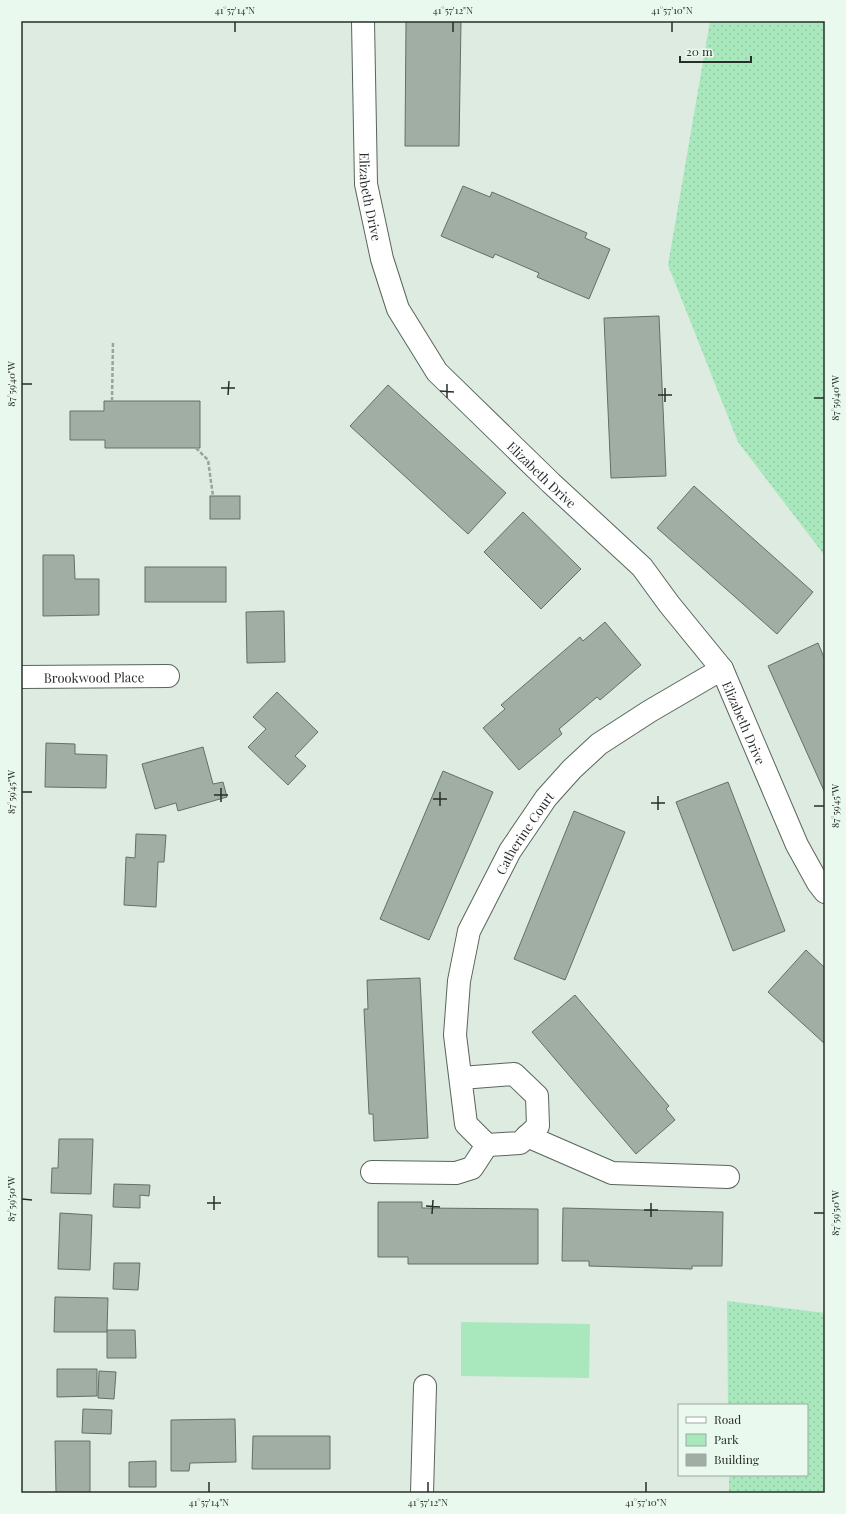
<svg xmlns="http://www.w3.org/2000/svg" width="846" height="1514" font-family="'Playfair Display',serif">
	<defs>
		<pattern id="green-dots" width="8" height="8" patternUnits="userSpaceOnUse"><rect width="8" height="8" fill="#a9e8bd"/><path d="M2 2h.1M6 6h.1" fill="none" stroke="#91c7a3" stroke-width="1.8" stroke-linecap="round"/></pattern>
	</defs>
	<rect width="100%" height="100%" fill="#ddebe1"/>
	<g fill="url(#green-dots)">
		<path d="M 710,21 L 825,21 L 825,556 L 738,442 L 668,265 Z"/>
		<path d="M 727,1301 L 825,1313 L 825,1493 L 729,1493 L 729,1475 L 807,1475 L 807,1405 L 728,1405 Z"/>
	</g>
	<path fill="#a9e8bd" d="M 461,1322 L 590,1324 L 589,1378 L 461,1376 Z"/>
	<g fill="#a0aea4" stroke="#637067">
		<path d="M 406,21 L 461,21 L 459,146 L 405,146 Z"/>
		<path d="M 463,186 L 490,197 L 492,192 L 587,233 L 585,238 L 610,249 L 589,299 L 537,277 L 539,273 L 495,254 L 493,258 L 441,236 Z"/>
		<path d="M 659,316 L 666,476 L 611,478 L 604,318 Z"/>
		<path d="M 388,385 L 506,493 L 468,534 L 350,426 Z"/>
		<path d="M 104,401 L 200,401 L 200,448 L 105,448 L 105,440 L 70,440 L 70,411 L 104,411 Z"/>
		<path d="M 694,486 L 813,592 L 777,634 L 657,528 Z"/>
		<rect x="210" y="496" width="30" height="23"/>
		<path d="M 523,512 L 581,569 L 541,609 L 484,552 Z"/>
		<path d="M 43,555 L 74,555 L 75,579 L 99,579 L 99,615 L 43,616 Z"/>
		<rect x="145" y="567" width="81" height="35"/>
		<path d="M 284,611 L 285,662 L 247,663 L 246,612 Z"/>
		<path d="M 605,622 L 641,665 L 600,700 L 597,697 L 559,729 L 562,734 L 519,770 L 483,728 L 505,709 L 501,705 L 580,637 L 583,641 Z"/>
		<path d="M 818,643 L 825,660 L 825,793 L 768,666 Z"/>
		<path d="M 277,692 L 318,732 L 295,756 L 306,766 L 288,785 L 248,747 L 266,729 L 253,717 Z"/>
		<path d="M 46,743 L 75,744 L 75,754 L 107,755 L 106,788 L 45,787 Z"/>
		<path d="M 203,747 L 213,784 L 223,782 L 227,797 L 178,811 L 176,803 L 155,809 L 142,764 Z"/>
		<path d="M 443,771 L 493,792 L 429,940 L 380,919 Z"/>
		<path d="M 728,782 L 785,931 L 733,951 L 676,802 Z"/>
		<path d="M 574,811 L 625,832 L 565,980 L 514,959 Z"/>
		<path d="M 136,834 L 166,835 L 164,862 L 158,862 L 156,907 L 124,905 L 126,857 L 135,858 Z"/>
		<path d="M 806,950 L 825,968 L 825,1044 L 768,992 Z"/>
		<path d="M 420,978 L 428,1138 L 374,1141 L 373,1114 L 369,1114 L 364,1009 L 368,1009 L 367,980 Z"/>
		<path d="M 575,995 L 669,1106 L 666,1109 L 675,1120 L 636,1154 L 532,1032 Z"/>
		<path d="M 59,1139 L 93,1139 L 91,1194 L 51,1193 L 52,1168 L 58,1168 Z"/>
		<path d="M 114,1184 L 150,1185 L 149,1196 L 140,1195 L 140,1208 L 113,1207 Z"/>
		<path d="M 378,1202 L 422,1202 L 422,1208 L 538,1209 L 538,1264 L 408,1264 L 408,1257 L 378,1257 Z"/>
		<path d="M 563,1208 L 723,1212 L 722,1266 L 692,1266 L 692,1269 L 589,1266 L 589,1261 L 562,1261 Z"/>
		<path d="M 60,1213 L 92,1215 L 90,1270 L 58,1269 Z"/>
		<path d="M 114,1263 L 140,1263 L 138,1290 L 113,1289 Z"/>
		<path d="M 55,1297 L 108,1298 L 107,1332 L 54,1332 Z"/>
		<path d="M 107,1330 L 135,1330 L 136,1358 L 107,1358 Z"/>
		<path d="M 57,1369 L 97,1369 L 97,1396 L 57,1397 Z"/>
		<path d="M 99,1371 L 116,1372 L 114,1399 L 98,1398 Z"/>
		<path d="M 83,1409 L 112,1410 L 111,1434 L 82,1433 Z"/>
		<path d="M 235,1419 L 236,1462 L 190,1463 L 189,1471 L 171,1471 L 171,1420 Z"/>
		<path d="M 253,1436 L 330,1436 L 330,1469 L 252,1469 Z"/>
		<path d="M 55,1441 L 90,1441 L 90,1493 L 56,1493 Z"/>
		<path d="M 156,1461 L 156,1487 L 129,1487 L 129,1462 Z"/>
	</g>
	<g fill="none" stroke-linecap="round" stroke-linejoin="round">
		<g stroke="#59655c" stroke-width="24">
			<g id="minor">
				<path id="s1" d="M 363,21 L 366,184 L 382,259 L 398,309 L 437,372 L 551,483 L 642,567 L 669,604 L 722,669 L 797,845 L 818,883 L 825,892"/>
				<path id="s2" d="M 21,677 L 168,676"/>
				<path id="s3" d="M 461,1078 L 514,1074 L 537,1096 L 538,1126 L 520,1143 L 487,1145 L 466,1124 L 455,1035 L 459,981 L 469,931 L 510,851 L 546,798 L 572,769 L 599,744 L 650,711 L 722,669"/>
				<path d="M 527,1136 L 612,1173 L 728,1177"/>
				<path d="M 372,1172 L 456,1173 L 472,1168 L 487,1145"/>
				<path d="M 422,1493 L 425,1386"/>
			</g>
		</g>
		<g stroke="#99a49c" stroke-width="2.5" stroke-dasharray="4 2" stroke-linecap="butt">
			<path d="M 112,401 L 113,342"/>
			<path d="M 196,448 L 208,460 L 213,496"/>
		</g>
		<use href="#minor" stroke="#fff" stroke-width="22"/>
	</g>
	<path fill="none" stroke="#282e2a" stroke-width="1.5" d="M 235,32 L 235,22M 453,32 L 453,22M 672,32 L 672,22M 22,384 L 32,384M 221,388 L 235,388M 440,391 L 454,392M 228,395 L 229,381M 658,395 L 672,395M 447,398 L 447,384M 814,398 L 824,398M 665,402 L 665,388M 22,792 L 32,792M 214,795 L 228,795M 433,799 L 447,799M 221,802 L 221,788M 651,803 L 665,803M 440,806 L 440,792M 814,806 L 824,806M 658,810 L 658,796M 22,1199 L 32,1200M 207,1203 L 221,1203M 426,1206 L 440,1207M 214,1210 L 214,1196M 644,1210 L 658,1210M 814,1213 L 824,1213M 432,1214 L 433,1200M 651,1217 L 651,1203M 209,1492 L 209,1482M 428,1492 L 428,1482M 646,1492 L 646,1482"/>
	<g text-anchor="middle" dominant-baseline="central" stroke-width="3.5" stroke-linejoin="round" paint-order="stroke">
		<g font-size="13" fill="#282e2a" stroke="#eaf9ee">
			<text stroke="none"><textPath href="#s1" startOffset="176">Elizabeth Drive</textPath></text>
			<text stroke="none"><textPath href="#s1" startOffset="513">Elizabeth Drive</textPath></text>
			<text stroke="none"><textPath href="#s2" startOffset="73">Brookwood Place</textPath></text>
			<text stroke="none"><textPath href="#s1" startOffset="837">Elizabeth Drive</textPath></text>
			<text stroke="none"><textPath href="#s3" startOffset="510">Catherine Court</textPath></text>
		</g>
	</g>
	<rect width="846" height="1514" fill="none" stroke="#eaf9ee" stroke-width="44"/>
	<rect x="678" y="1404" width="130" height="72" fill="#eaf9ee" stroke="#9ca8a0"/>
	<rect x="686" y="1417" width="20" height="6" fill="#ffffff" stroke="#9ca8a0"/>
	<text x="714" y="1424" font-size="12" fill="#282e2a">Road</text>
	<rect x="686" y="1434" width="20" height="12" fill="#a9e8bd" stroke="#9ca8a0"/>
	<text x="714" y="1444" font-size="12" fill="#282e2a">Park</text>
	<rect x="686" y="1454" width="20" height="12" fill="#a0aea4" stroke="#9ca8a0"/>
	<text x="714" y="1464" font-size="12" fill="#282e2a">Building</text>
	<path d="M680 56v6h71v-6" fill="none" stroke="#282e2a" stroke-width="2"/>
	<text x="686" y="56" font-size="12" fill="#282e2a" stroke="#eaf9ee" stroke-width="3" paint-order="stroke">20 m</text>
	<rect x="22" y="22" width="802" height="1470" fill="none" stroke="#282e2a" stroke-width="1.5"/>
	<g font-size="10" text-anchor="middle" fill="#282e2a">
		<text x="235" y="14">41°57'14"N</text>
		<text x="453" y="14">41°57'12"N</text>
		<text x="672" y="14">41°57'10"N</text>
		<text transform="translate(11 384) rotate(-90)" y="4">87°59'40"W</text>
		<text transform="translate(835 398) rotate(-90)" y="4">87°59'40"W</text>
		<text transform="translate(11 792) rotate(-90)" y="4">87°59'45"W</text>
		<text transform="translate(835 806) rotate(-90)" y="4">87°59'45"W</text>
		<text transform="translate(11 1199) rotate(-90)" y="4">87°59'50"W</text>
		<text transform="translate(835 1213) rotate(-90)" y="4">87°59'50"W</text>
		<text x="209" y="1506">41°57'14"N</text>
		<text x="428" y="1506">41°57'12"N</text>
		<text x="646" y="1506">41°57'10"N</text>
	</g>
</svg>
